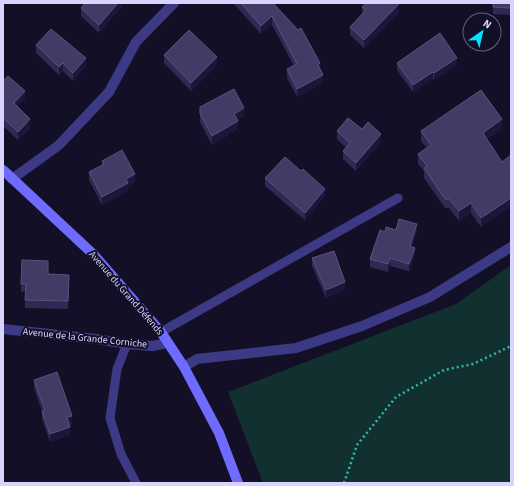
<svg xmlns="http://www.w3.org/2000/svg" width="514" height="486" font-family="'Source Sans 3',sans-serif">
	<rect width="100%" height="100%" fill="#130f26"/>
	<path fill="#12302f" d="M 511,265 L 511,483 L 263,483 L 228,392 L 456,304 Z"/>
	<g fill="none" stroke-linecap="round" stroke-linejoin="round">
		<path stroke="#2fb8b0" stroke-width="2.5" stroke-dasharray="2 3" stroke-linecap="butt" d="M 344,483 L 357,445 L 396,397 L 444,370 L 473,364 L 511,346"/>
		<g stroke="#3d3a85" stroke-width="9">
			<path d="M 161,332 L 398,198"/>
			<path d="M 127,344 L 117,369 L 110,418 L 121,454 L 136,483"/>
		</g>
		<g stroke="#3d3a85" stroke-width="10">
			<path d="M 12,179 L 59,145 L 109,92 L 136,42 L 174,3"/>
			<path d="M 3,329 L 96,339 L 127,344 L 152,346 L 168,343"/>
			<path d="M 184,367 L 197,359 L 296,348 L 362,326 L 430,297 L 511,247"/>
		</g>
		<path stroke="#6f6bff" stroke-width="10" d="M 3,170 L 94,255 L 161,332 L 184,367 L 219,433 L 238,483"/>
	</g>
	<g fill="#312854">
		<path d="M 122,3 L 122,6 L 99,33 L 81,16 L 81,8 Z"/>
		<path d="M 233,3 L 273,3 L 320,69 L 323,83 L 297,97 L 287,78 L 287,69 L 294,66 L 272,25 L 261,34 Z"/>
		<path d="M 493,3 L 511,3 L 511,15 L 493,14 Z"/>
		<path d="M 362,7 L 399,12 L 364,48 L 350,35 L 350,27 L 362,14 Z"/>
		<path d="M 36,45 L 86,66 L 73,81 L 63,71 L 59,75 L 36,53 Z"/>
		<path d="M 164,55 L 217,65 L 191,91 L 164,63 Z"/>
		<path d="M 397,63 L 457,65 L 434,80 L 433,79 L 413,92 L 397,70 Z"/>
		<path d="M 3,81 L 25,99 L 17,107 L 30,128 L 18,140 L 3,126 Z"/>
		<path d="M 200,107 L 244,116 L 237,120 L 238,129 L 212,145 L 200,122 Z"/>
		<path d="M 362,129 L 381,142 L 356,171 L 343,159 L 343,151 L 346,148 L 337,139 L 337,131 Z"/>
		<path d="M 502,129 L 487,139 L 481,227 L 471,213 L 459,221 L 449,208 L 445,208 L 424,178 L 424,171 L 418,164 L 418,154 L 427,148 L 421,141 L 421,131 Z"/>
		<path d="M 102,161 L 135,182 L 128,186 L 128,191 L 102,205 L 89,180 L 89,172 L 102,165 Z"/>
		<path d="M 301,171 L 325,196 L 305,220 L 265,186 L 265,178 Z"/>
		<path d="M 396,230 L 417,231 L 412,247 L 415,255 L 409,271 L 390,266 L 388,272 L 370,267 L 370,259 L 385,232 Z"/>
		<path d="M 312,258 L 345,290 L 326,298 L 312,266 Z"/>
		<path d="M 48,274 L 69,275 L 68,309 L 25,308 L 25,291 L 21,292 L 21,284 Z"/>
		<path d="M 34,380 L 72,424 L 69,425 L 70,435 L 50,442 L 42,419 L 42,411 L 34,388 Z"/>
	</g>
	<g fill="#1d163a">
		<path d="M 118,3 L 122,3 L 122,6 L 99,33 L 99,25 Z"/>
		<path d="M 399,4 L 399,12 L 364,48 L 364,40 Z"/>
		<path d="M 272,16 L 272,25 L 261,34 L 261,26 Z"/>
		<path d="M 217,57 L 217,65 L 191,91 L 191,83 Z"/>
		<path d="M 86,58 L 86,66 L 73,81 L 73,73 Z"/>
		<path d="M 457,58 L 457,65 L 434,80 L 434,73 Z"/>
		<path d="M 63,63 L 63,71 L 59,75 L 59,67 Z"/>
		<path d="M 320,63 L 320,71 L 318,65 Z"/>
		<path d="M 433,72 L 433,79 L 413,92 L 413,85 Z"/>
		<path d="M 323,75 L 323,83 L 297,97 L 297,89 Z"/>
		<path d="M 25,91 L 25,99 L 14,111 L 14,103 Z"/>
		<path d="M 244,108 L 244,116 L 234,122 L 234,114 Z"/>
		<path d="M 30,119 L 30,128 L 18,140 L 18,132 Z"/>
		<path d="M 502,119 L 502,129 L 483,142 L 483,133 Z"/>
		<path d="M 238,121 L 238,129 L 212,145 L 212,136 Z"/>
		<path d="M 381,134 L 381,142 L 356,171 L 356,163 Z"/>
		<path d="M 135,174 L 135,182 L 128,186 L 128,191 L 102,205 L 102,197 L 126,179 Z"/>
		<path d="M 325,189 L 325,196 L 305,220 L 305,213 Z"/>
		<path d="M 511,198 L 511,207 L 481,227 L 481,218 Z"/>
		<path d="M 471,203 L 471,213 L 459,221 L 459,211 Z"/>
		<path d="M 417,224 L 417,231 L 410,254 L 410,246 Z"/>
		<path d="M 415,248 L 415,255 L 409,271 L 409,264 Z"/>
		<path d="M 390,258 L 390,266 L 388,272 L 388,264 Z"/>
		<path d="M 345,282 L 345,290 L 326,298 L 326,290 Z"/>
		<path d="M 72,416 L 72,424 L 67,425 L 67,417 Z"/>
		<path d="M 70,427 L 70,435 L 50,442 L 50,434 Z"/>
	</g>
	<g fill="#433a66" stroke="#5a527e">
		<path d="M 85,3 L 118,3 L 99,25 L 81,8 Z"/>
		<path d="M 241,3 L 273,3 L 298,30 L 301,28 L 320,63 L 318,65 L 323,75 L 297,89 L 287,69 L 297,64 L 272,16 L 261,26 Z"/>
		<path d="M 366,3 L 397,3 L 399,4 L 364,40 L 350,27 L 366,10 L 362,7 Z"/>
		<path d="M 493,3 L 511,3 L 511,8 L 493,7 Z"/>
		<path d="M 51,29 L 86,58 L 73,73 L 63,63 L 59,67 L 36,45 Z"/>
		<path d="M 189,30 L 217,57 L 191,83 L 164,55 Z"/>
		<path d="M 440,33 L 457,58 L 434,73 L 433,72 L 413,85 L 397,63 Z"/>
		<path d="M 8,76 L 25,91 L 14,103 L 30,119 L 18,132 L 3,118 L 3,81 Z"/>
		<path d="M 234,89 L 244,108 L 234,114 L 238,121 L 212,136 L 200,114 L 200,107 Z"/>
		<path d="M 481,90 L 502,119 L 483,133 L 502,162 L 511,155 L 511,198 L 481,218 L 471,203 L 459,211 L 449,199 L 445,199 L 424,168 L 427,166 L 418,154 L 431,145 L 421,131 Z"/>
		<path d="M 348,118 L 362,129 L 368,122 L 381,134 L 356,163 L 343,151 L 350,143 L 337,131 Z"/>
		<path d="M 122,150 L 135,174 L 126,179 L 128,183 L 102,197 L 89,172 L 104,164 L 102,161 Z"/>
		<path d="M 285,157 L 301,171 L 303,169 L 325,189 L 305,213 L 265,178 Z"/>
		<path d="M 399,219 L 417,224 L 410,246 L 415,248 L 409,264 L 390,258 L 388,264 L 370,259 L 380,230 L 385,232 L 386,227 L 396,230 Z"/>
		<path d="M 334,251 L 345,282 L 326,290 L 312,258 Z"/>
		<path d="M 22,260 L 48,261 L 48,274 L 69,275 L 68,301 L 25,300 L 26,284 L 21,284 Z"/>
		<path d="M 57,372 L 72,416 L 67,417 L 70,427 L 50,434 L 42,411 L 45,410 L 34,380 Z"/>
	</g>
	<g text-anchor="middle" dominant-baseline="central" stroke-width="4" stroke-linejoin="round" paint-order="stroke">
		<g font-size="10" fill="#d9d4ff" stroke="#130f26">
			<text transform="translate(126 293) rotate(49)">Avenue du Grand Défends</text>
			<text transform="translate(85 338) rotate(6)">Avenue de la Grande Corniche</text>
		</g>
	</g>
	<rect width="514" height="486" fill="none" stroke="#d9d4ff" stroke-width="8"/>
	<g transform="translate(482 32) rotate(34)"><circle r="19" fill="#130f26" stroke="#625e7d"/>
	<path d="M0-3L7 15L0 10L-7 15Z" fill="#00e5ff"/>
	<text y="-6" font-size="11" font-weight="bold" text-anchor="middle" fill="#d9d4ff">N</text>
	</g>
</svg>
